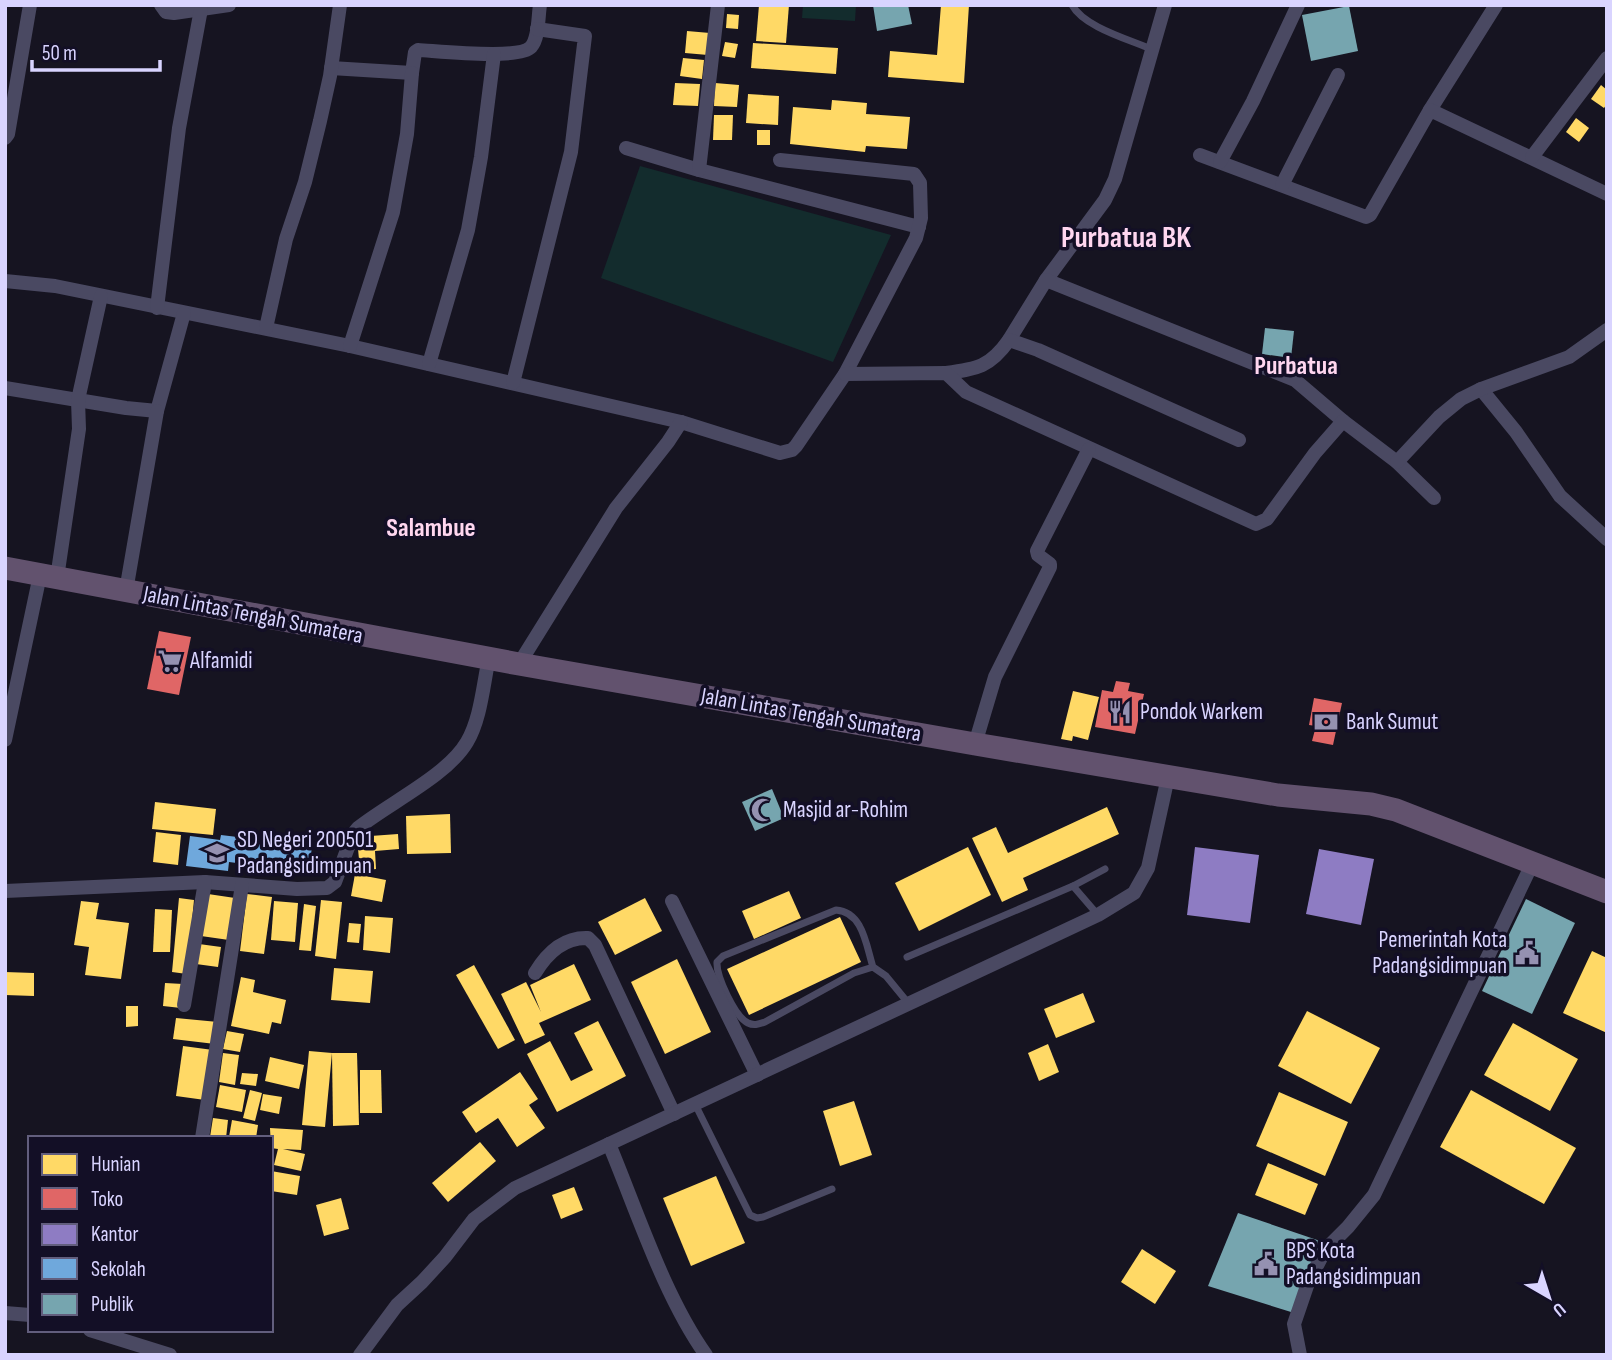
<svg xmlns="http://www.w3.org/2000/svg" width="1612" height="1360" font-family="'Sofia Sans Condensed',sans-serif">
	<rect width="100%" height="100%" fill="#161421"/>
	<g fill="#132c2d">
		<path d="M 803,5 L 856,5 L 855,21 L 802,18 Z"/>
		<path d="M 640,166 L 891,235 L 833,362 L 601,278 Z"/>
	</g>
	<g fill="#ffd966">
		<path d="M 759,5 L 789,5 L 786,43 L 756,41 Z"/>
		<path d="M 941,5 L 969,5 L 964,83 L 888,77 L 890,51 L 937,55 Z"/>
		<path d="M 727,14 L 739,15 L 738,29 L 726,28 Z"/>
		<path d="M 687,31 L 710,33 L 708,55 L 685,53 Z"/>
		<path d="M 725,42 L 738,44 L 735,58 L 722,56 Z"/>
		<path d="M 753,43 L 838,48 L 836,74 L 751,68 Z"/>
		<path d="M 683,58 L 704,60 L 702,79 L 680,76 Z"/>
		<path d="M 675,83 L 700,84 L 698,106 L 673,105 Z"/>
		<path d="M 715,83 L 739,85 L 737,107 L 714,106 Z"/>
		<path d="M 1601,85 L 1607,90 L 1607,104 L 1604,108 L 1591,99 Z"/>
		<path d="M 748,94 L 779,96 L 778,125 L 746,123 Z"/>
		<path d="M 832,100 L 867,103 L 866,114 L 910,117 L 907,149 L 866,146 L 865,152 L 790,144 L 793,107 L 831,110 Z"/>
		<path d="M 714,115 L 733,115 L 732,140 L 713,140 Z"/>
		<path d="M 1576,118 L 1589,128 L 1579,142 L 1566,132 Z"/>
		<rect x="757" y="130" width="13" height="15"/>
		<path d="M 1073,691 L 1099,697 L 1088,740 L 1073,736 L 1072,741 L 1061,739 Z"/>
		<path d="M 155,802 L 216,809 L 213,835 L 152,829 Z"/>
		<path d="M 1107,807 L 1119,834 L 1023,878 L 1028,890 L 1002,902 L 972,838 L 996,827 L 1008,853 Z"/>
		<path d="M 450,814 L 451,853 L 407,854 L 406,816 Z"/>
		<path d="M 156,832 L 181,835 L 178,865 L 153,862 Z"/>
		<path d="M 398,834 L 399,849 L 375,851 L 376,869 L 360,871 L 357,837 Z"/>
		<path d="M 968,847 L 991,895 L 919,931 L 895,883 Z"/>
		<path d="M 355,874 L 386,880 L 382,902 L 351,896 Z"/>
		<path d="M 789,891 L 801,918 L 754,939 L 742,911 Z"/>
		<path d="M 208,894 L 235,898 L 229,940 L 201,936 Z"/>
		<path d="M 247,894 L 272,897 L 264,954 L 240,951 Z"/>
		<path d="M 179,898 L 194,900 L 187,974 L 172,972 Z"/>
		<path d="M 645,898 L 662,931 L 615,955 L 598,922 Z"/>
		<path d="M 321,900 L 342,902 L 336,959 L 315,956 Z"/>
		<path d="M 81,901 L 99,903 L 96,919 L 129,923 L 121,979 L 85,975 L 89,947 L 74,945 Z"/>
		<path d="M 274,901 L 298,903 L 295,942 L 271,940 Z"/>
		<path d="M 304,904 L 316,906 L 311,951 L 299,950 Z"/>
		<path d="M 155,909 L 172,910 L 170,952 L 153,952 Z"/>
		<path d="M 365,916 L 393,918 L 390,953 L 363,950 Z"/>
		<path d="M 840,917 L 861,962 L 749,1015 L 727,969 Z"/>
		<path d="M 349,923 L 361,924 L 359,943 L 347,942 Z"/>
		<path d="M 199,944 L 221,947 L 218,967 L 196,964 Z"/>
		<path d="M 1592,951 L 1607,958 L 1607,1033 L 1563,1013 Z"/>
		<path d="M 677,959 L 711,1032 L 665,1054 L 631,982 Z"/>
		<path d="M 574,964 L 591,1000 L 539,1023 L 545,1035 L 525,1044 L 501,994 L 526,982 L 541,1012 L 530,985 Z"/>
		<path d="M 474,965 L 515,1040 L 498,1049 L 456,975 Z"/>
		<path d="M 334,968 L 373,971 L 370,1003 L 331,1000 Z"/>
		<path d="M 5,972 L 34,973 L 34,996 L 5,995 Z"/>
		<path d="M 241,977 L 255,980 L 253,992 L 286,1000 L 281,1024 L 272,1022 L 269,1034 L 231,1026 Z"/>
		<path d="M 165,983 L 183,984 L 181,1008 L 163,1006 Z"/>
		<path d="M 1083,993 L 1095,1022 L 1056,1038 L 1044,1009 Z"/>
		<path d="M 126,1006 L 138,1006 L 138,1026 L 126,1027 Z"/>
		<path d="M 1307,1011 L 1380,1048 L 1351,1104 L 1278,1066 Z"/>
		<path d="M 176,1018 L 218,1022 L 215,1044 L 173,1039 Z"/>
		<path d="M 598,1021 L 626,1076 L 557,1112 L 527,1054 L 550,1041 L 571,1081 L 593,1070 L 574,1033 Z"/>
		<path d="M 1513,1023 L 1578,1059 L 1550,1111 L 1484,1075 Z"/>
		<path d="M 227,1031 L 244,1034 L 240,1052 L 223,1049 Z"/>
		<path d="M 1048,1044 L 1059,1072 L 1039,1081 L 1028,1053 Z"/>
		<path d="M 183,1046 L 213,1050 L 205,1100 L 176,1096 Z"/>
		<path d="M 309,1051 L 332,1053 L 325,1127 L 302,1125 Z"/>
		<path d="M 223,1053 L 239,1055 L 235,1085 L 219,1082 Z"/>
		<path d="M 332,1053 L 357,1053 L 359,1125 L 333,1126 Z"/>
		<path d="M 270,1057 L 304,1065 L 299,1089 L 265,1081 Z"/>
		<path d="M 360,1070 L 381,1070 L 382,1113 L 360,1113 Z"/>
		<path d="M 520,1072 L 538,1099 L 529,1105 L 545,1128 L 517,1147 L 498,1118 L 476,1133 L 462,1112 Z"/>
		<path d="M 242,1073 L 258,1074 L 256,1086 L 240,1084 Z"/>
		<path d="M 220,1085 L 246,1090 L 242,1112 L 216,1107 Z"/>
		<path d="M 250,1090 L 262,1093 L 255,1121 L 243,1118 Z"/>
		<path d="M 1471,1090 L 1576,1148 L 1544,1204 L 1440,1147 Z"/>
		<path d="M 1279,1092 L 1348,1122 L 1325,1176 L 1256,1146 Z"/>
		<path d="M 263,1094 L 282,1097 L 279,1114 L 260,1110 Z"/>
		<path d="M 854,1101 L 872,1155 L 840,1166 L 823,1111 Z"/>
		<path d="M 213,1118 L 228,1120 L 226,1138 L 210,1137 Z"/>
		<path d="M 232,1120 L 258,1125 L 256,1138 L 229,1137 Z"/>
		<path d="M 270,1128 L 303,1130 L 301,1150 L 283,1149 L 305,1154 L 301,1171 L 274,1165 L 278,1149 L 271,1148 Z"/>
		<path d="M 480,1142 L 496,1161 L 448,1202 L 432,1183 Z"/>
		<path d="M 1268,1163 L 1318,1184 L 1305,1215 L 1255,1195 Z"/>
		<path d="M 271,1171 L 300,1176 L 297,1195 L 271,1191 Z"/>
		<path d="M 716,1176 L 745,1243 L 691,1266 L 663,1198 Z"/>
		<path d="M 574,1187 L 583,1210 L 561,1219 L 552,1195 Z"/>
		<path d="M 341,1198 L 349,1229 L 324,1236 L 316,1205 Z"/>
		<path d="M 1142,1249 L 1176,1271 L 1155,1304 L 1121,1282 Z"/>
	</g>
	<g fill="#e06666">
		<path d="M 159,631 L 191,637 L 179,695 L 147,689 Z"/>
		<path d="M 1116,681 L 1130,683 L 1128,691 L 1144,694 L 1135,734 L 1095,727 L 1102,690 L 1113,692 Z"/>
		<path d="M 1314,698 L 1342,703 L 1333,745 L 1312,741 L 1316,726 L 1309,725 Z"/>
	</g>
	<g fill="#8e7cc3">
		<path d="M 1195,847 L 1259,855 L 1250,923 L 1187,915 Z"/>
		<path d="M 1319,849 L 1374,859 L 1361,925 L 1306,914 Z"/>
	</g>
	<path fill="#6fa8dc" d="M 221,835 L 312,846 L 309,872 L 229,862 L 228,871 L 186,866 L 190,836 L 220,840 Z"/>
	<g fill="#76a5af">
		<path d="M 873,5 L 908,5 L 912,24 L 877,31 Z"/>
		<path d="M 1349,6 L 1358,51 L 1311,61 L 1302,15 Z"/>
		<path d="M 1265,328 L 1294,331 L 1291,358 L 1262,354 Z"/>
		<path d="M 772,789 L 784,818 L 755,831 L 742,802 Z"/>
		<path d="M 1526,899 L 1575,923 L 1532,1014 L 1482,991 Z"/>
		<path d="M 1238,1213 L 1326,1243 L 1291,1312 L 1208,1286 Z"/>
	</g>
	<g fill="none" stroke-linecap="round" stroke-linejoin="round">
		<g stroke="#4a4962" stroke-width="7">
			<path d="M 1072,5 C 1084,27 1128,39 1151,49"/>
			<path d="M 1098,915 L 1073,886 L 1105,869"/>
			<path d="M 907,957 L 1073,886"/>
			<path d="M 873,967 C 866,945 863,912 836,910 L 723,956 L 717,962 C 716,976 735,1017 748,1023 C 754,1026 759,1024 765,1022 L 854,973 L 873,967 L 886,976 L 909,1004"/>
			<path d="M 695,1104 L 750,1215 L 757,1218 L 763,1217 L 832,1189"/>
		</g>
		<g stroke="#4a4962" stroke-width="14">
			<path d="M 161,5 L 166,12 L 174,13 L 229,5"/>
			<path d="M 331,68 L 412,73 L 415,52 L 418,50 C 438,51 519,60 531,47 C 539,38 538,17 540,5"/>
			<path d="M 1430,110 L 1496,5"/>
			<path d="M 5,138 L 8,134 L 30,5"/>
			<path d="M 626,148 L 699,170 L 919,227"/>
			<path d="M 1200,155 L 1366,217 L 1370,215 L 1430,110 L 1607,194"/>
			<path d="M 1532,157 L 1607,58"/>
			<path d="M 1220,162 L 1253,101 L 1298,5"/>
			<path d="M 699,170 L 718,5"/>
			<path d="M 1282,185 L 1338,75"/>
			<path d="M 1046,280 L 1105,200 L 1115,179 L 1165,5"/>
			<path d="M 5,281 L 55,286 L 350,346 L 681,422 L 780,453 L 792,450 L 796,446 L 845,374 L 916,238 L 921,218 L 920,183 L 914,174 L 780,160"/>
			<path d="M 157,308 L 179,128 L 201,9"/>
			<path d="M 266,328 L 286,239 L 305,182 L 320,121 L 330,76 L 340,5"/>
			<path d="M 1009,340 L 1046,280 L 1295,380 L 1343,421"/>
			<path d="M 350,346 L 393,212 L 407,134 L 412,73"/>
			<path d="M 429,364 L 468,230 L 481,157 L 494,54"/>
			<path d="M 946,373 C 977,369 990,367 1009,340 L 1038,350 L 1239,440"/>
			<path d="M 845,374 L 946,373 L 966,392 L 1256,524 L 1267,519 L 1315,453 L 1343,421 L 1397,462 L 1434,498"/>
			<path d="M 513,383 L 571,152 L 585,36 L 537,29"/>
			<path d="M 5,388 L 126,408 L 157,411 L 184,313"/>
			<path d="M 1481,389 L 1516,432 L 1560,496 L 1607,539"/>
			<path d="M 1397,462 L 1439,417 L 1461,399 L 1481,389 L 1569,357 L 1607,330"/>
			<path d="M 57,578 L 79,429 L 78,400 L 101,296"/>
			<path d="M 126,591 L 157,411"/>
			<path d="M 519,664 L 616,508 L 668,442 L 681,422"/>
			<path d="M 5,740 L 40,575"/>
			<path d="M 975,744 L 995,677 L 1050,567 L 1050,564 L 1038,555 L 1037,551 L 1089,449"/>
			<path d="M 5,891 L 205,882 L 297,889 L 327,888 L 335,882 L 353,834 L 358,828 C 389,803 447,776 467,742 C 481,718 483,685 489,658"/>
			<path d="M 672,901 L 757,1075"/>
			<path d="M 535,973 C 547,953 564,937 588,938 L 595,945 L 674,1114"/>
			<path d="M 184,1005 L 205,882"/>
			<path d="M 202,1138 L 242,885"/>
			<path d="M 609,1144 C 637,1211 664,1296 706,1355"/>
			<path d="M 5,1313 L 30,1315"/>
			<path d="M 90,1330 L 170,1355"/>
			<path d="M 360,1355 L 397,1305 L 422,1282 L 445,1257 L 474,1219 L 515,1188 L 1098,915 L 1134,893 L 1148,868 L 1168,777"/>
			<path d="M 1300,1355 L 1294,1324 L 1308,1283 L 1325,1250 L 1348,1227 L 1374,1195 L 1533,862"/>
		</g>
		<path stroke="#62526e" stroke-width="23" d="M 5,568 L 519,664 L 975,744 L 1278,795 L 1371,804 L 1396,810 L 1607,892"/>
	</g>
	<defs>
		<g id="supermarket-bare" transform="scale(1.89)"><path d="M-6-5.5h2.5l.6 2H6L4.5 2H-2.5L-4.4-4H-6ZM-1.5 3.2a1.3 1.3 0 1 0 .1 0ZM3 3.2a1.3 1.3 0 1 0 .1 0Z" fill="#9591b1" stroke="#130f26" stroke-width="2.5" paint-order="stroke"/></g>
		<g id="restaurant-bare" transform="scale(1.89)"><path d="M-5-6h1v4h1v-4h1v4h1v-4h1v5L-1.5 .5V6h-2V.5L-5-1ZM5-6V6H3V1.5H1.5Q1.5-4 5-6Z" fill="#9591b1" stroke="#130f26" stroke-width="2.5" paint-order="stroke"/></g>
		<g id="bank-bare" transform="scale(1.89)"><path d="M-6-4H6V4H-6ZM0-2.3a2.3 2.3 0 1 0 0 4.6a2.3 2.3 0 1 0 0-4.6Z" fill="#9591b1" stroke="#130f26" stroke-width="2.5" paint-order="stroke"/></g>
		<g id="mosque-bare" transform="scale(1.89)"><path d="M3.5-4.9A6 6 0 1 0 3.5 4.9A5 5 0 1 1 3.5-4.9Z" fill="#9591b1" stroke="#130f26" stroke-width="2.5" paint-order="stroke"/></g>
		<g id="school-bare" transform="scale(1.89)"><path d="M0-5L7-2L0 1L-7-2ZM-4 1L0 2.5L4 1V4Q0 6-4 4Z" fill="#9591b1" stroke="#130f26" stroke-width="2.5" paint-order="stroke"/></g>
		<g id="civic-bare" transform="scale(1.89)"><path d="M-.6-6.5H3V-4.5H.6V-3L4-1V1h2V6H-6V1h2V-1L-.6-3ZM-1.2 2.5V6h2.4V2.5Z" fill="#9591b1" stroke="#130f26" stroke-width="2.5" paint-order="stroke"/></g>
	</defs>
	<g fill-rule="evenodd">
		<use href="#supermarket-bare" x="170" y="661"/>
		<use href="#restaurant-bare" x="1120" y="712"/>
		<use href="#bank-bare" x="1326" y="722"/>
		<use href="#mosque-bare" x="763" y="810"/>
		<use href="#school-bare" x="217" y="853"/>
		<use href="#civic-bare" x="1527" y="953"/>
		<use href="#civic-bare" x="1266" y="1264"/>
	</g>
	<g text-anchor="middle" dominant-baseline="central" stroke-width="7" stroke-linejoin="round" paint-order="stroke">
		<g font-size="23" fill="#d9d4ff" stroke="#130f26">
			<text transform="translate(253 615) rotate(11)">Jalan Lintas Tengah Sumatera</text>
			<text transform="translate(811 715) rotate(10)">Jalan Lintas Tengah Sumatera</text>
		</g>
		<g font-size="23" fill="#d9d4ff" stroke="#130f26" text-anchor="start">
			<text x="190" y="661">Alfamidi</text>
			<text x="1140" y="712">Pondok Warkem</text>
			<text x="1346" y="722">Bank Sumut</text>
			<text x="783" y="810">Masjid ar-Rohim</text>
			<text x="237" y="840">SD Negeri 200501<tspan x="237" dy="26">Padangsidimpuan</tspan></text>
			<text x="1507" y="940" text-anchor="end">Pemerintah Kota<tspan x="1507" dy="26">Padangsidimpuan</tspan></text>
			<text x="1286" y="1251">BPS Kota<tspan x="1286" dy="26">Padangsidimpuan</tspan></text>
		</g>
		<g font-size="26" font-weight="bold" fill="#ffd6f0" stroke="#130f26">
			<text x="1296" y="366">Purbatua</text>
			<text x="431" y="528">Salambue</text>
		</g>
		<g font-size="30" font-weight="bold" fill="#ffd6f0" stroke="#130f26">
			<text x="1126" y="238">Purbatua BK</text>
		</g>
	</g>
	<rect width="1612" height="1360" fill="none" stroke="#d9d4ff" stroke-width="14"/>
	<rect x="28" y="1136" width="245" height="196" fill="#130f26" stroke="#625e7d" stroke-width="2"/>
	<rect x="42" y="1154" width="35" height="21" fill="#ffd966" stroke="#625e7d" stroke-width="2"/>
	<text x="91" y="1171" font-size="21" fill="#d9d4ff">Hunian</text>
	<rect x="42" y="1188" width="35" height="21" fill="#e06666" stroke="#625e7d" stroke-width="2"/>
	<text x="91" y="1206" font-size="21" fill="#d9d4ff">Toko</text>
	<rect x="42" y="1224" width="35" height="21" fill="#8e7cc3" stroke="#625e7d" stroke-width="2"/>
	<text x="91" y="1241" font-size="21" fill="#d9d4ff">Kantor</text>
	<rect x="42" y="1258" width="35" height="21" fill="#6fa8dc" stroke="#625e7d" stroke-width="2"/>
	<text x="91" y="1276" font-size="21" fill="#d9d4ff">Sekolah</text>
	<rect x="42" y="1294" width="35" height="21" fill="#76a5af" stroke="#625e7d" stroke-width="2"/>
	<text x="91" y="1311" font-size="21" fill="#d9d4ff">Publik</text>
	<g transform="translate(1549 1297) rotate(141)" stroke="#130f26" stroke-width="5" paint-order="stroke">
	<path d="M0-5L12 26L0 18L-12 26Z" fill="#d9d4ff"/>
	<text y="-10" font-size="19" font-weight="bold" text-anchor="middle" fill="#d9d4ff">U</text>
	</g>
	<path d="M32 60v10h128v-10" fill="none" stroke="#d9d4ff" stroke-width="3.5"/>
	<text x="42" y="60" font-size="21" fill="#d9d4ff" stroke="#130f26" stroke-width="5" paint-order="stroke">50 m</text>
</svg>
